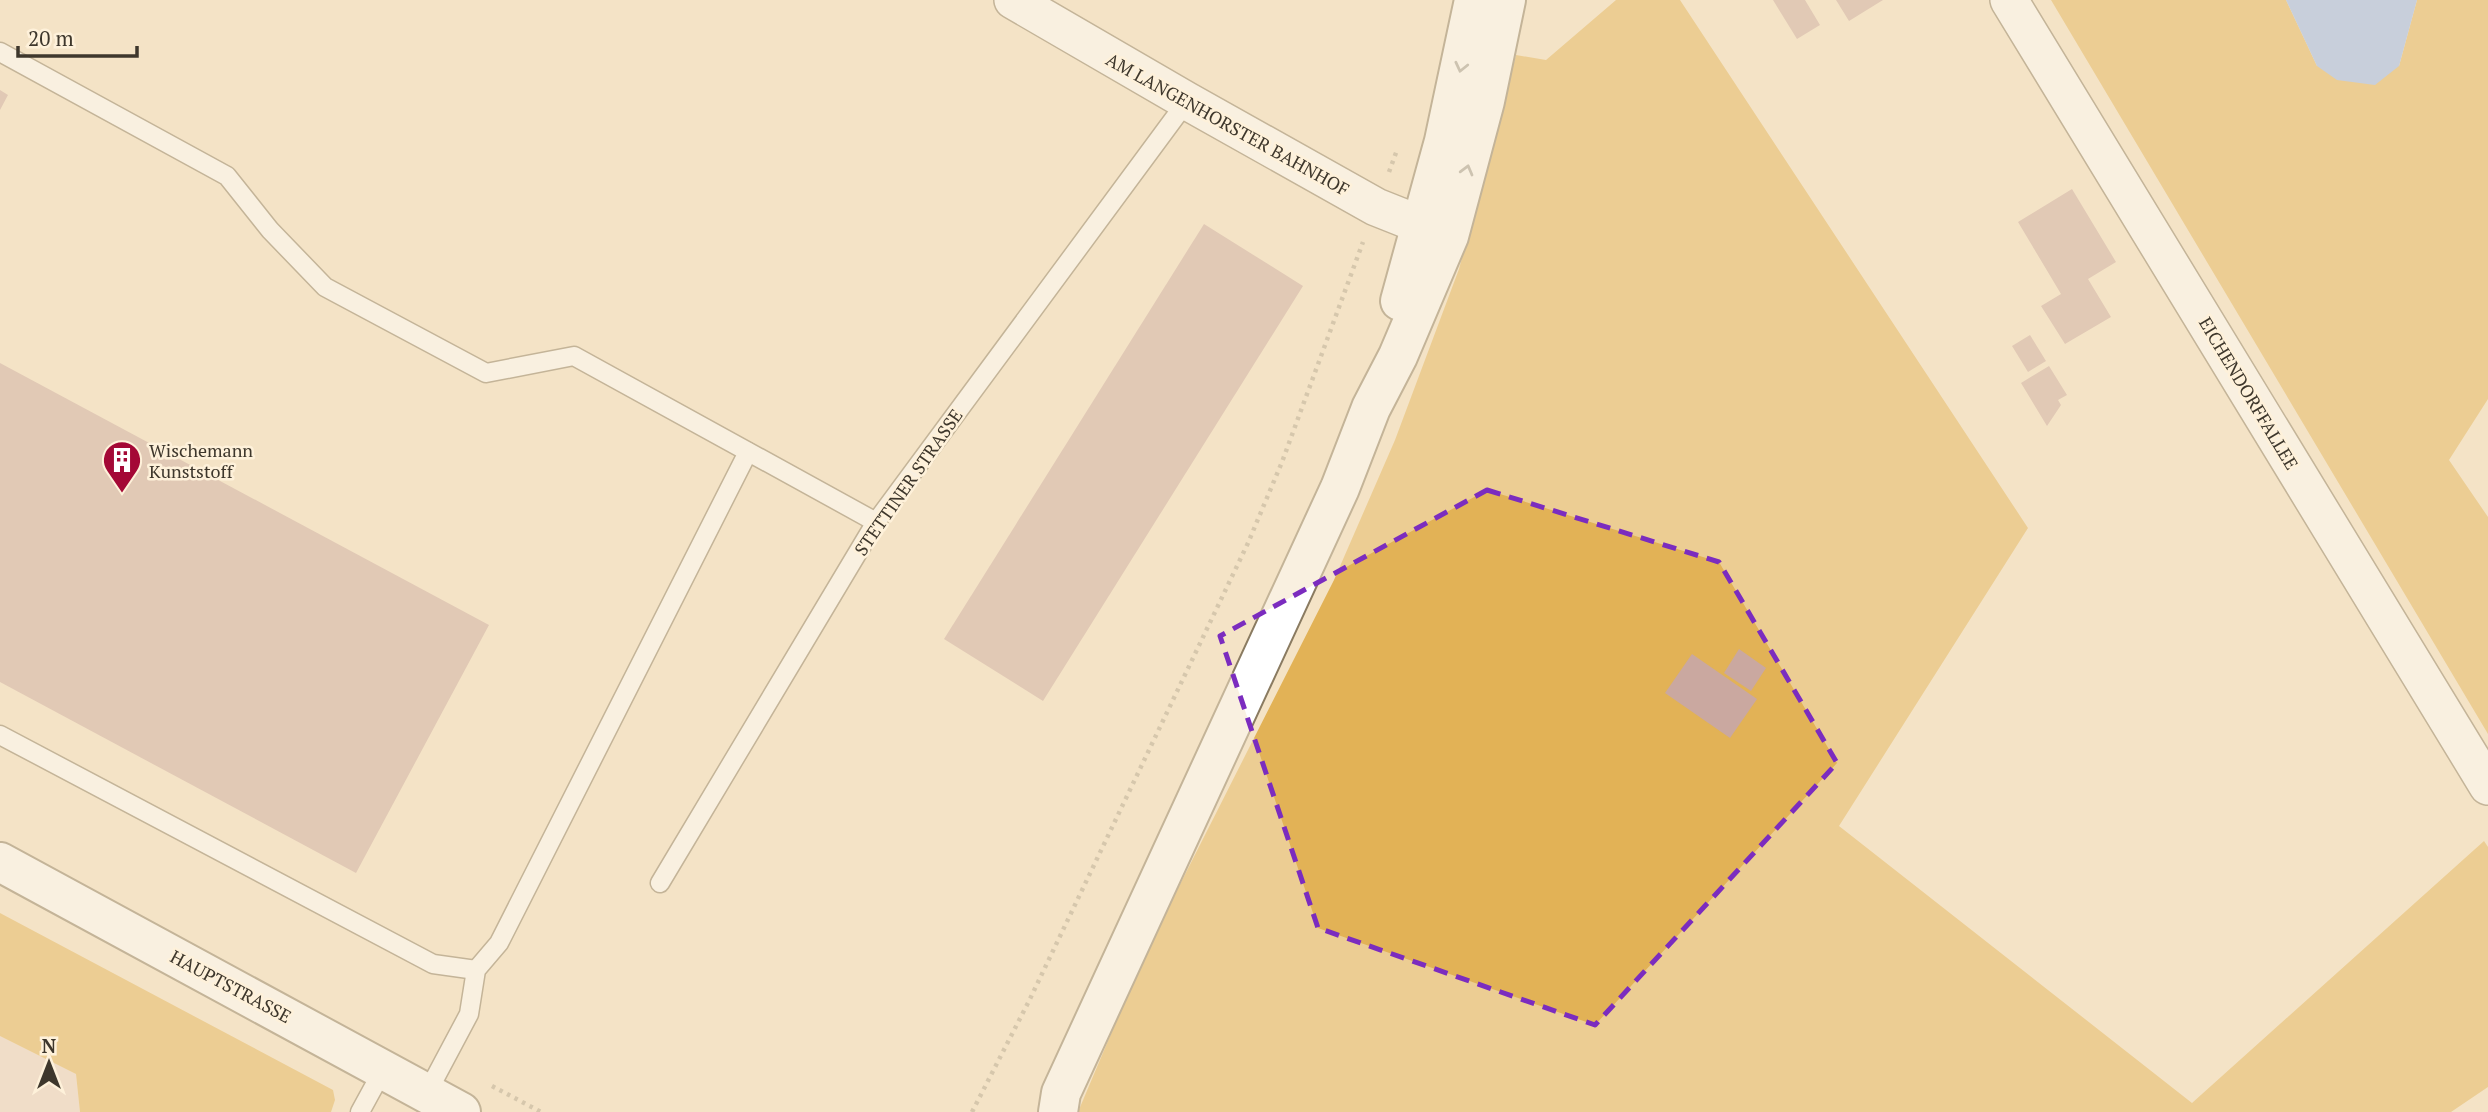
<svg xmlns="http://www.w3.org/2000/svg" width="2488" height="1112" font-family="'PT Serif',serif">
	<rect width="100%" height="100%" fill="#f4e3c6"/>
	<path fill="#ecd6c9" d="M 0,1036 L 76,1074 L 80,1112 L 0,1112 Z"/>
	<g fill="#e2b256">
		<path d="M 1616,0 L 1680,0 L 2028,528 L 1839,826 L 2192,1103 L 2484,841 L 2488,847 L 2488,1087 L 2451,1112 L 1078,1112 L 1124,1003 L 1165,914 L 1334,580 L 1395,440 L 1459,269 L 1516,55 L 1546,60 Z"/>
		<path d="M 2051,0 L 2286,0 L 2317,66 L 2399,66 L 2417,0 L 2488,0 L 2488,399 L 2449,460 L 2488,517 L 2488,734 Z"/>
		<path d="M 0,913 L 333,1090 L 335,1100 L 331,1112 L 80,1112 L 76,1074 L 0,1036 Z"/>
	</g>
	<path fill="#92b5f4" d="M 2286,0 L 2417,0 L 2399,66 L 2375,85 L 2337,80 L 2317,66 Z"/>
	<g fill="#caa8a0">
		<path d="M 1773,0 L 1805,0 L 1820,25 L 1797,39 Z"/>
		<path d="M 1836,0 L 1883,0 L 1849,21 Z"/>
		<path d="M 0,90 L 8,95 L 0,110 Z"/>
		<path d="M 2072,189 L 2116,262 L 2088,279 L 2111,317 L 2065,344 L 2041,306 L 2061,294 L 2018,222 Z"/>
		<path d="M 1204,224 L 1303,286 L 1043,701 L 944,639 Z"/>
		<path d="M 2030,335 L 2046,361 L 2028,372 L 2012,346 Z"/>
		<path d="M 0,363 L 489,625 L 356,873 L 0,682 Z"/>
		<path d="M 2049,366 L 2067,395 L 2058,400 L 2061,405 L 2047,426 L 2021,383 Z"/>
		<path d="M 1739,649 L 1766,668 L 1751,691 L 1724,673 Z"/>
		<path d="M 1692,654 L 1757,699 L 1730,738 L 1665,693 Z"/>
	</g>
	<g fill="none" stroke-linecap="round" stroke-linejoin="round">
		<g stroke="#8a7b61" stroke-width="21">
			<g id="service">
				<path d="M 0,52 L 227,176 L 270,230 L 325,287 L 486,373 L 574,356 L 876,522"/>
				<path d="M 0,735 L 433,964 L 476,970"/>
				<path d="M 660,883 L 876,522 L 1187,101"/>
				<path d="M 427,1093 L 469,1014 L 476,970 L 499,943 L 748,452"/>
				<path d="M 360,1112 L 384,1068"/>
			</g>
		</g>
		<g stroke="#8a7b61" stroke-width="40">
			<g id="minor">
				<path d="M 1013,0 L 1187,101 L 1376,207 L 1449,236"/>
				<path d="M 2009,0 L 2488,786"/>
			</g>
		</g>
		<g stroke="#8a7b61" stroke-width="42">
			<g id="tertiary">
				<path d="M 1400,301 L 1444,141 L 1474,0"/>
				<path d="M 1058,1112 L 1061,1093 L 1340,488 L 1371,408 L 1398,356 L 1449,236 L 1485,101 L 1506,0"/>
			</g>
		</g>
		<g stroke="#8a7b61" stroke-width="42">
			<path id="secondary" d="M 0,862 L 461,1112"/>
		</g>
		<g stroke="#b1a48d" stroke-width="4.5" stroke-dasharray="3.5 5" stroke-linecap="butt">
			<path d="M 1389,172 L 1397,150"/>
			<path d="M 492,1086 L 541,1112"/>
			<path d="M 972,1112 L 1029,1001 L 1248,543 L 1282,462 L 1363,242"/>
		</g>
		<use href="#service" stroke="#fff" stroke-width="18"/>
		<use href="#minor" stroke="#fff" stroke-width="37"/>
		<use href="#tertiary" stroke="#fff" stroke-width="38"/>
		<use href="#secondary" stroke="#fff" stroke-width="38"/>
	</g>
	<defs><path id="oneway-chevron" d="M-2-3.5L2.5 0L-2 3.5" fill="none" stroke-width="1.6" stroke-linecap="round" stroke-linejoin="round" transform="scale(1.75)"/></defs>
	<g stroke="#9e9b96">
		<use href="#oneway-chevron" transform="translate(1461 67) rotate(103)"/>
		<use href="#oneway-chevron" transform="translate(1467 170) rotate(-75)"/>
	</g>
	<path d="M0 0H2488V1112H0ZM 1487,490 L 1719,562 L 1837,763 L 1595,1025 L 1318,928 L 1220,636 Z" fill="#f4e3c6" fill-opacity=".55" fill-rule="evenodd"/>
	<path fill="none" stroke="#7b2cbf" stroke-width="5" stroke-dasharray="14 9" stroke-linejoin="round" d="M 1487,490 L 1719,562 L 1837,763 L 1595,1025 L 1318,928 L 1220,636 Z"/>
	<defs>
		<g id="building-pin" transform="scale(2.0125)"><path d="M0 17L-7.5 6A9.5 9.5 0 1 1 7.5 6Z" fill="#a40836" stroke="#fef1da"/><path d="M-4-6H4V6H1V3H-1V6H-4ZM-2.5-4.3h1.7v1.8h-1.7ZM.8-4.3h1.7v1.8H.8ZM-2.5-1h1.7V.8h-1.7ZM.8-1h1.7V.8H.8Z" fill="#fff"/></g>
	</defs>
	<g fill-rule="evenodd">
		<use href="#building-pin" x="122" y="460"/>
	</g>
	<g text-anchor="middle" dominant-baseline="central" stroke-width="5" stroke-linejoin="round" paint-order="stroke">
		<g font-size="18" fill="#3e372c" stroke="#fef1da">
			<text transform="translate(1228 124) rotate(29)">AM LANGENHORSTER BAHNHOF</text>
			<text transform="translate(2249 393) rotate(59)">EICHENDORFFALLEE</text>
			<text transform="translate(908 482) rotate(-55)">STETTINER STRASSE</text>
			<text transform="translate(231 986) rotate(28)">HAUPTSTRASSE</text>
		</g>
		<g font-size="18" fill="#3e372c" stroke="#fef1da" text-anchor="start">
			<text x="149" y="450">Wischemann<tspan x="149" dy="21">Kunststoff</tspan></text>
		</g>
	</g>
	<g transform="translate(49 1063)" stroke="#fef1da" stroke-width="5" paint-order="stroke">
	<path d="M0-5L12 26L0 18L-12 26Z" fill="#3e372c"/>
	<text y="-10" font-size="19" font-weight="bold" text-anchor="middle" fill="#3e372c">N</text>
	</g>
	<path d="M18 46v10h119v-10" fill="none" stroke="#3e372c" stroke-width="3.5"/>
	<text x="28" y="46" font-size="21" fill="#3e372c" stroke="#fef1da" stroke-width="5" paint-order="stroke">20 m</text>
</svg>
